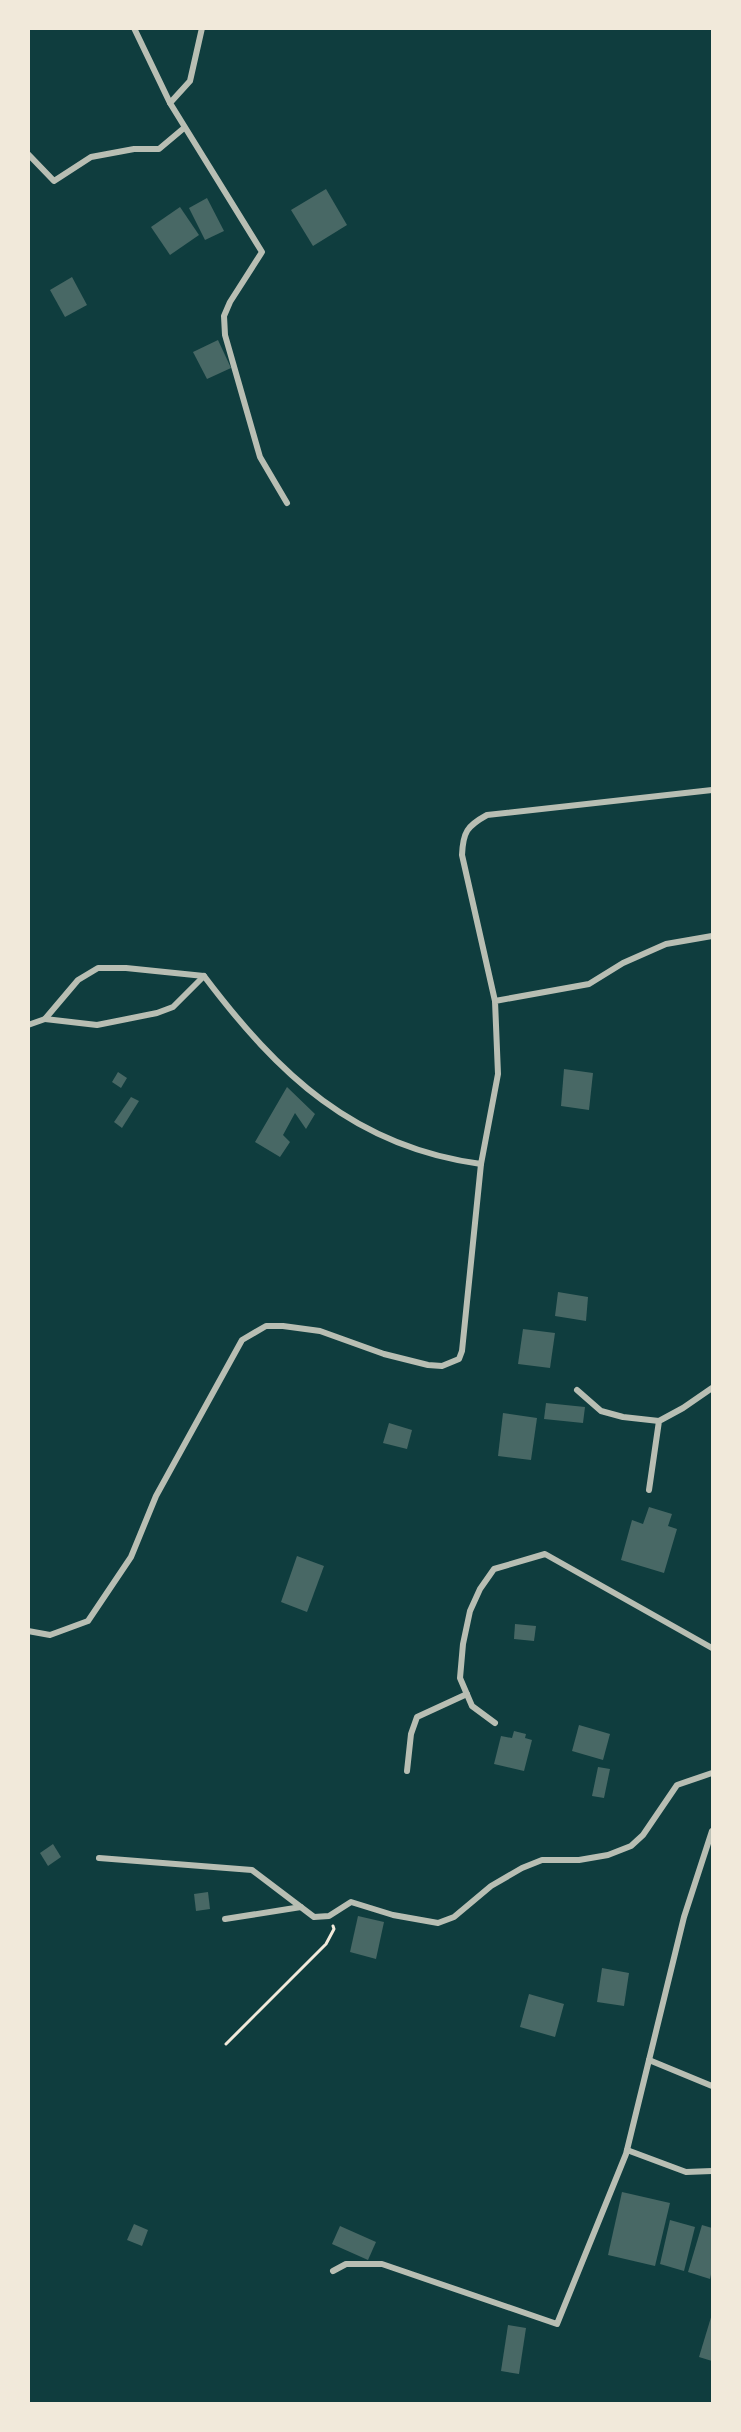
<svg xmlns="http://www.w3.org/2000/svg" width="741" height="2432" font-family="'Exo 2',sans-serif">
	<rect width="100%" height="100%" fill="#0f3d3e"/>
	<g fill="#486865">
		<path d="M 326,189 L 347,225 L 313,246 L 291,210 Z"/>
		<path d="M 207,198 L 224,231 L 205,240 L 189,208 Z"/>
		<path d="M 180,207 L 199,235 L 170,255 L 151,227 Z"/>
		<path d="M 72,277 L 87,305 L 65,317 L 50,290 Z"/>
		<path d="M 218,340 L 231,368 L 207,379 L 193,352 Z"/>
		<path d="M 564,1069 L 593,1073 L 589,1110 L 561,1106 Z"/>
		<path d="M 118,1072 L 127,1078 L 121,1088 L 112,1082 Z"/>
		<path d="M 287,1087 L 315,1114 L 306,1129 L 295,1113 L 283,1135 L 290,1142 L 280,1157 L 255,1142 Z"/>
		<path d="M 131,1097 L 139,1101 L 122,1128 L 114,1122 Z"/>
		<path d="M 558,1292 L 588,1297 L 586,1321 L 555,1316 Z"/>
		<path d="M 523,1329 L 555,1333 L 550,1368 L 518,1364 Z"/>
		<path d="M 546,1403 L 585,1407 L 583,1423 L 544,1419 Z"/>
		<path d="M 503,1413 L 537,1418 L 531,1460 L 498,1456 Z"/>
		<path d="M 389,1423 L 412,1430 L 407,1449 L 383,1443 Z"/>
		<path d="M 649,1507 L 672,1514 L 668,1526 L 677,1529 L 664,1573 L 621,1560 L 632,1520 L 643,1524 Z"/>
		<path d="M 297,1556 L 324,1566 L 307,1612 L 281,1602 Z"/>
		<path d="M 515,1624 L 536,1626 L 534,1641 L 514,1639 Z"/>
		<path d="M 579,1725 L 610,1734 L 603,1760 L 572,1751 Z"/>
		<path d="M 514,1731 L 526,1734 L 525,1738 L 532,1740 L 524,1771 L 494,1764 L 501,1736 L 512,1738 Z"/>
		<path d="M 598,1767 L 610,1769 L 604,1798 L 592,1796 Z"/>
		<path d="M 53,1844 L 61,1857 L 48,1866 L 40,1853 Z"/>
		<path d="M 208,1892 L 210,1909 L 196,1911 L 194,1894 Z"/>
		<path d="M 358,1916 L 384,1922 L 376,1959 L 350,1952 Z"/>
		<path d="M 602,1968 L 629,1973 L 624,2006 L 597,2002 Z"/>
		<path d="M 529,1994 L 564,2004 L 555,2037 L 520,2027 Z"/>
		<path d="M 622,2192 L 670,2203 L 655,2266 L 608,2255 Z"/>
		<path d="M 670,2220 L 695,2227 L 684,2271 L 660,2264 Z"/>
		<path d="M 134,2224 L 148,2230 L 142,2246 L 127,2240 Z"/>
		<path d="M 702,2225 L 712,2228 L 712,2270 L 710,2279 L 688,2272 Z"/>
		<path d="M 340,2226 L 376,2242 L 368,2260 L 332,2244 Z"/>
		<path d="M 712,2314 L 712,2361 L 699,2357 Z"/>
		<path d="M 508,2325 L 526,2328 L 519,2374 L 501,2371 Z"/>
	</g>
	<g fill="none" stroke-linecap="round" stroke-linejoin="round">
		<path stroke="#f1e9da" stroke-width="3" d="M 226,2044 L 326,1944 L 334,1929 L 333,1926"/>
		<g stroke="#b8beb3" stroke-width="6">
			<path d="M 134,28 L 170,103"/>
			<path d="M 202,28 L 190,81 L 170,103 L 262,252 L 230,302 L 224,316 L 225,335 L 260,457 L 287,503"/>
			<path d="M 28,154 L 54,181 L 91,157 L 134,149 L 159,149 L 184,128"/>
			<path d="M 495,1001 L 462,855 C 463,832 467,826 487,815 L 712,790"/>
			<path d="M 45,1019 L 97,1025 L 157,1013 L 173,1007 L 204,976"/>
			<path d="M 28,1025 L 45,1019 L 78,980 L 98,968 L 126,968 L 204,976 C 278,1074 354,1147 481,1164 L 498,1074 L 495,1001 L 589,984 L 623,963 L 666,944 L 712,936"/>
			<path d="M 577,1390 L 601,1411 L 623,1417 L 659,1421"/>
			<path d="M 649,1490 L 659,1421 L 683,1408 L 712,1388"/>
			<path d="M 28,1631 L 50,1635 L 88,1621 L 131,1557 L 156,1496 L 242,1340 L 266,1326 L 283,1326 L 320,1331 L 384,1354 L 428,1365 L 442,1366 L 459,1359 L 462,1351 L 481,1164"/>
			<path d="M 495,1723 L 472,1706 L 460,1678 L 463,1644 L 470,1611 L 480,1589 L 494,1569 L 545,1554 L 712,1648"/>
			<path d="M 407,1771 L 411,1734 L 417,1717 L 467,1694"/>
			<path d="M 99,1858 L 252,1870 L 314,1917 L 329,1916 L 351,1902 L 393,1915 L 438,1923 L 454,1917 L 491,1886 L 522,1868 L 542,1860 L 579,1860 L 608,1855 L 631,1846 L 643,1835 L 677,1785 L 712,1773"/>
			<path d="M 225,1919 L 301,1907"/>
			<path d="M 649,2060 L 712,2086"/>
			<path d="M 627,2150 L 686,2172 L 712,2171"/>
			<path d="M 333,2271 L 346,2264 L 382,2264 L 557,2324 L 626,2154 L 684,1917 L 712,1831"/>
		</g>
	</g>
	<rect width="741" height="2432" fill="none" stroke="#f1e9da" stroke-width="60"/>
</svg>
